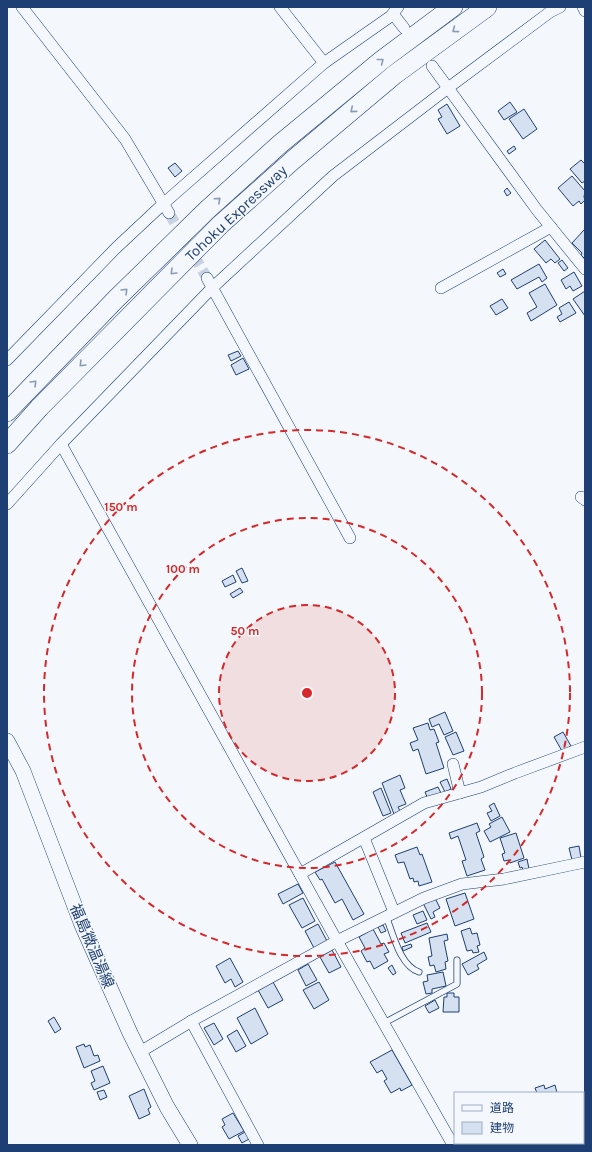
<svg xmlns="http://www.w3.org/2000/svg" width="592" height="1152" font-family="Karla,'Noto Sans JP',sans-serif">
	<rect width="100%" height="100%" fill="#f4f7fb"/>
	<g fill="#d5e0f0" stroke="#1d3f73">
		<path d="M 510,102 L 517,112 L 504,120 L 498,111 Z"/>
		<path d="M 447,104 L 460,126 L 447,134 L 438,119 L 442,117 L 438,110 Z"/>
		<path d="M 524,109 L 537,129 L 523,139 L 509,119 Z"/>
		<path d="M 514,146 L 516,149 L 509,154 L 507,151 Z"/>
		<path d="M 581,160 L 585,164 L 585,181 L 582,183 L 570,169 Z"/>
		<path d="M 175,163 L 182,171 L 175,177 L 168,168 Z"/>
		<path d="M 572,176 L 585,191 L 584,197 L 585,200 L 581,204 L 579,201 L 573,206 L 558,188 Z"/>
		<path d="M 507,188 L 511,193 L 507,196 L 504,191 Z"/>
		<path d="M 584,230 L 585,231 L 585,259 L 581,255 L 582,253 L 572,243 Z"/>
		<path d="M 545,240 L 560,259 L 555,263 L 551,259 L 546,263 L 534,249 Z"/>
		<path d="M 562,260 L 568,268 L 564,271 L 558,263 Z"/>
		<path d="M 539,264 L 547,278 L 542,282 L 539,277 L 517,289 L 511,280 Z"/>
		<path d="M 503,269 L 506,274 L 500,277 L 497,273 Z"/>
		<path d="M 574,272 L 582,286 L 573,291 L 570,286 L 566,289 L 561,280 Z"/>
		<path d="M 545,284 L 557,305 L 531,321 L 527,313 L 537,307 L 529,293 Z"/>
		<path d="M 585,291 L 585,316 L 573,299 Z"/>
		<path d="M 502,299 L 508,308 L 496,315 L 490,306 Z"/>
		<path d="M 569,302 L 576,313 L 560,322 L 557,317 L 562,314 L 559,308 Z"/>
		<path d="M 238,351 L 241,356 L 231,361 L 228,355 Z"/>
		<path d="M 243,358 L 249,369 L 236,375 L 231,365 Z"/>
		<path d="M 242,568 L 248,581 L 242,583 L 236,571 Z"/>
		<path d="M 233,575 L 236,582 L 225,587 L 222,581 Z"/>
		<path d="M 240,588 L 243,592 L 233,598 L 230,594 Z"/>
		<path d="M 445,712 L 453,731 L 444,735 L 439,724 L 432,727 L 429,719 Z"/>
		<path d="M 428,723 L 430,730 L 434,729 L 439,742 L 436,743 L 444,768 L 426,774 L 418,749 L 413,751 L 410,743 L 418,740 L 413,728 Z"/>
		<path d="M 456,732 L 464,751 L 453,755 L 445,737 Z"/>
		<path d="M 563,732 L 571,746 L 562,751 L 554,737 Z"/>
		<path d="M 400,775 L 405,788 L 400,790 L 406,804 L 398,807 L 400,811 L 394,814 L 382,783 Z"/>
		<path d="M 447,779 L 451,789 L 445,792 L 440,782 Z"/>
		<path d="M 438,787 L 441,793 L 428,799 L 425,792 Z"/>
		<path d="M 381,788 L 391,813 L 383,816 L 373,792 Z"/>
		<path d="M 494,803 L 500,816 L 491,821 L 487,813 L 492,811 L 489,806 Z"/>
		<path d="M 502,817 L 510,832 L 490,842 L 484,831 L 491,827 L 489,824 Z"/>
		<path d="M 477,823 L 480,831 L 476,833 L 484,857 L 481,859 L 485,870 L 467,876 L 462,861 L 466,860 L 458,836 L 451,839 L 449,833 Z"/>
		<path d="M 516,833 L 524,858 L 510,863 L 509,860 L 504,861 L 502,854 L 505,853 L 500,838 Z"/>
		<path d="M 579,846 L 581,858 L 572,860 L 569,848 Z"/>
		<path d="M 417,847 L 420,855 L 422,854 L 432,882 L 419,886 L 418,881 L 414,882 L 413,878 L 410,879 L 404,862 L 398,863 L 395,855 Z"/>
		<path d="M 527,859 L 529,869 L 523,871 L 522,867 L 520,868 L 518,862 Z"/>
		<path d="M 335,862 L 364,914 L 353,920 L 342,899 L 335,903 L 322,879 L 320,880 L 315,872 Z"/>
		<path d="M 298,884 L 303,893 L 283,904 L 278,894 Z"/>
		<path d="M 465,893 L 474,919 L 455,926 L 446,899 Z"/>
		<path d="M 303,898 L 315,921 L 302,928 L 289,905 Z"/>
		<path d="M 435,898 L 440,908 L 433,912 L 435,917 L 431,919 L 423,903 Z"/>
		<path d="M 423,911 L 427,920 L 417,924 L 413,915 Z"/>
		<path d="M 427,923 L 431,932 L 405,943 L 401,933 Z"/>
		<path d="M 318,924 L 327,941 L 314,948 L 305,931 Z"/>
		<path d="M 383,925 L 386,931 L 381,933 L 378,927 Z"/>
		<path d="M 470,928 L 472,934 L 477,933 L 480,945 L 477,946 L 479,952 L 473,953 L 472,950 L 467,951 L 461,931 Z"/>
		<path d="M 373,929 L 381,944 L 384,943 L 389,952 L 384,954 L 388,961 L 374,969 L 370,961 L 367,962 L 361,951 L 365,948 L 359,937 Z"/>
		<path d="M 447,934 L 448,940 L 444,941 L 448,961 L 445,962 L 446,969 L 436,972 L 434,965 L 430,966 L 428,957 L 432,956 L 429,938 Z"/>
		<path d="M 411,944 L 412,947 L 403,951 L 402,947 Z"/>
		<path d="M 332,950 L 341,967 L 329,973 L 320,957 Z"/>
		<path d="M 484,952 L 487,959 L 477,965 L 479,969 L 468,975 L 462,964 Z"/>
		<path d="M 230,958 L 243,982 L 235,987 L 231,979 L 225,983 L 216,966 Z"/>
		<path d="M 308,964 L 317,980 L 306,986 L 298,970 Z"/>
		<path d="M 392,965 L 396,973 L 393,975 L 388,968 Z"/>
		<path d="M 443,972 L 446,986 L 432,989 L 432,993 L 426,994 L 423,982 L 428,981 L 427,975 Z"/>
		<path d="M 273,982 L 283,1000 L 268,1008 L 258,990 Z"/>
		<path d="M 319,982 L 329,1000 L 314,1009 L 303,990 Z"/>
		<path d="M 447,993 L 454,993 L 454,997 L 459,997 L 459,1012 L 443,1012 L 444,997 L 447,997 Z"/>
		<path d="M 435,1000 L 439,1008 L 429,1013 L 425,1006 Z"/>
		<path d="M 255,1008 L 268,1034 L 251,1044 L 237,1018 Z"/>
		<path d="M 54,1017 L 61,1029 L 55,1033 L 48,1021 Z"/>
		<path d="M 214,1023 L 223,1039 L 214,1045 L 204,1028 Z"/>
		<path d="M 237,1030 L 246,1046 L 236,1052 L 227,1036 Z"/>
		<path d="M 84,1044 L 85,1047 L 90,1045 L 94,1056 L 98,1055 L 100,1061 L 84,1068 L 76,1047 Z"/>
		<path d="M 392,1050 L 412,1085 L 401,1091 L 400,1088 L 391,1093 L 384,1081 L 387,1079 L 382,1070 L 377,1073 L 370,1062 Z"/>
		<path d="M 103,1066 L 110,1083 L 94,1090 L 91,1083 L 95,1081 L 91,1071 Z"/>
		<path d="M 544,1085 L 545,1089 L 555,1085 L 557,1093 L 537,1093 L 535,1088 Z"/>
		<path d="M 144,1089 L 151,1107 L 148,1109 L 150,1114 L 139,1119 L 129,1096 Z"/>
		<path d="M 104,1090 L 107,1097 L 100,1100 L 97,1092 Z"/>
		<path d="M 233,1113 L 244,1131 L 229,1139 L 222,1127 L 225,1125 L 222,1119 Z"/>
		<path d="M 585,1121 L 585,1137 L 583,1138 L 583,1122 Z"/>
		<path d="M 245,1132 L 249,1139 L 242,1143 L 238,1136 Z"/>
	</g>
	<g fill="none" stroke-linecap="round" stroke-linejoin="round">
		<path stroke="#c9d2e0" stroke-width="11" stroke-dasharray="11 5.5" stroke-linecap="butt" d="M 169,213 L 207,278"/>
		<g stroke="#1d3f73" stroke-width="7">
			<g id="service">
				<path d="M 386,916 C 393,934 400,966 419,972"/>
				<path d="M 384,1023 L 457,984 L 457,960"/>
			</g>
		</g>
		<g stroke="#1d3f73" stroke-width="12">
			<g id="minor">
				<path d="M 22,7 L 125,139 L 169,213"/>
				<path d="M 280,7 L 324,63"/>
				<path d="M 583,7 L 585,11"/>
				<path d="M 393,14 L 404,28"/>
				<path d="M 432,66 L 537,210 L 585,269"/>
				<path d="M 207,278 L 350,538"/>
				<path d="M 441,288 L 551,227"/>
				<path d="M 7,360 L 116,248 L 163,204 L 324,63 L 391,16 L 398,7"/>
				<path d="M 61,444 L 337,941 L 453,1145"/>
				<path d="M 581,497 L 585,500"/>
				<path d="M 7,504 L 61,444 L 212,288 L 333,176 L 448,88 L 550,12 L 560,7"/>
				<path d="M 453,764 L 460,793"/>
				<path d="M 364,838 L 394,912"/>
				<path d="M 300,874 L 424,803 L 481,787 L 515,773 L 585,747"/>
				<path d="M 191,1021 L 258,1145"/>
				<path d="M 140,1052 L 195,1019 L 337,941 L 424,898 L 462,884 L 504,879 L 585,862"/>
				<path d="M 583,1107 L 585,1105"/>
				<path d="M 525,1145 L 528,1143"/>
			</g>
		</g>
		<g stroke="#1d3f73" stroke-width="16">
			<path id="secondary" d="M 7,741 L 23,771 L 82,925 L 130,1033 L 167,1107 L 190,1145"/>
		</g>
		<g stroke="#1d3f73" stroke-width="20">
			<g id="motorway">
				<path d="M 7,412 L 116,299 L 207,210 L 280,144 L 382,60 L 453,7"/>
				<path d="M 7,444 L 39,408 L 221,224 L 293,160 L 394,75 L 487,7"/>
			</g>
		</g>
		<use href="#service" stroke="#f4f7fb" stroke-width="5.5"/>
		<use href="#minor" stroke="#f4f7fb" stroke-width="11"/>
		<use href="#secondary" stroke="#f4f7fb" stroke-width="15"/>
		<use href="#motorway" stroke="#f4f7fb" stroke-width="19"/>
	</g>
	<defs><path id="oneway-chevron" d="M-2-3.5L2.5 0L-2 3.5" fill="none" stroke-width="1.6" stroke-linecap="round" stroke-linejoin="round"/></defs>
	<g stroke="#889bb7">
		<use href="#oneway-chevron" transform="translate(455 30) rotate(143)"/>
		<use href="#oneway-chevron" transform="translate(381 61) rotate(-38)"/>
		<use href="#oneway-chevron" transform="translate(353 110) rotate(140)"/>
		<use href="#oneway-chevron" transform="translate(218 200) rotate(-42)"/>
		<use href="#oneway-chevron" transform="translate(173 272) rotate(135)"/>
		<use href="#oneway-chevron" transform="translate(125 291) rotate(-45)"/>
		<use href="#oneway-chevron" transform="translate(82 364) rotate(134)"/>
		<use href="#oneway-chevron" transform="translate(34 383) rotate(-45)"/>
	</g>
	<circle cx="307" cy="693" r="88" fill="#d62828" fill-opacity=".12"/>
	<g fill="none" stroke="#d62828" stroke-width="2" stroke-dasharray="7 5">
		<circle cx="307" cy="693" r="88"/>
		<circle cx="307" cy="693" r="175"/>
		<circle cx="307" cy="693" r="263"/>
	</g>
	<g text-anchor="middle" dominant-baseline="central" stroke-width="3" stroke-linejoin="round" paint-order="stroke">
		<g font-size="15" fill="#1d3f73" stroke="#f4f7fb">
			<text transform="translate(236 213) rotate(-43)">Tohoku Expressway</text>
			<text transform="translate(92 946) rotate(67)">福島微温湯線</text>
		</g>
	</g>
	<circle cx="307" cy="693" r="6" fill="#d62828" stroke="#f4f7fb" stroke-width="2"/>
	<g font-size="12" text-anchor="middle" font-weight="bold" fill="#d62828" stroke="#f4f7fb" stroke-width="3" stroke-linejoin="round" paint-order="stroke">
		<text x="121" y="511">150 m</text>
		<text x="183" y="573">100 m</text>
		<text x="245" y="635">50 m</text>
	</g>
	<rect width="592" height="1152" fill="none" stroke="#1d3f73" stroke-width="16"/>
	<rect x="454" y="1092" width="130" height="52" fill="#f4f7fb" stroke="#9eadc5"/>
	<rect x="462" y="1105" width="20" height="6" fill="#f4f7fb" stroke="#9eadc5"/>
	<text x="490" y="1112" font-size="12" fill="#1d3f73">道路</text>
	<rect x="462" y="1122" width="20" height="12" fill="#d5e0f0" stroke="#9eadc5"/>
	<text x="490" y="1132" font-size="12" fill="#1d3f73">建物</text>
</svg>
